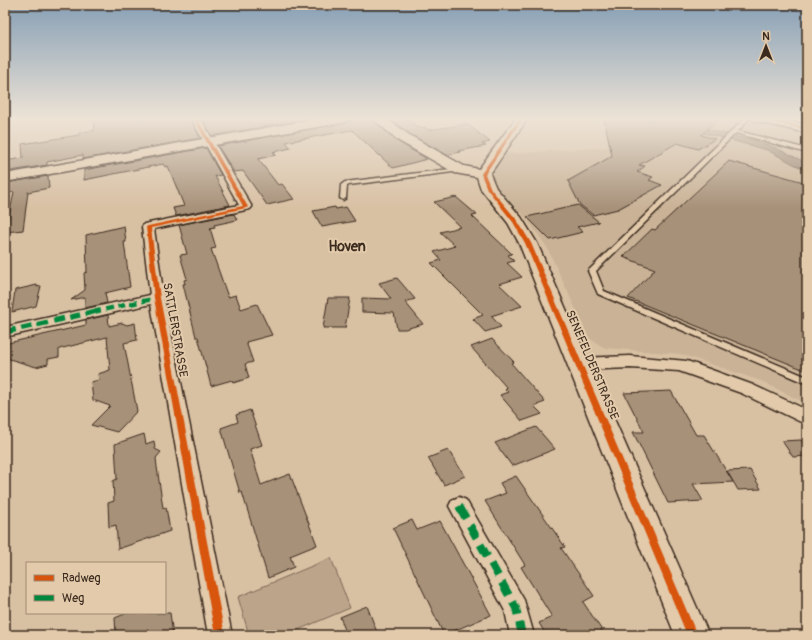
<svg xmlns="http://www.w3.org/2000/svg" width="812" height="640" font-family="Pangolin,sans-serif">
	<rect width="100%" height="100%" fill="#d8c0a3"/>
	<filter id="ink" filterUnits="userSpaceOnUse"><feTurbulence type="fractalNoise" baseFrequency=".025" numOctaves="2"/><feDisplacementMap in="SourceGraphic" scale="8" xChannelSelector="R" yChannelSelector="G"/><feConvolveMatrix kernelMatrix="1 2 1 2 8 2 1 2 1" color-interpolation-filters="sRGB"/></filter>
	<g filter="url(#ink)">
		<path fill="#c9b296" d="M 596,118 L 742,118 L 807,132 L 807,404 L 761,381 L 680,354 L 605,348 L 589,338 L 547,247 L 526,218 L 497,188 L 492,176 L 496,166 L 505,154 L 610,147 L 601,121 Z"/>
		<path fill="#bba48a" stroke="#7b6754" d="M 331,558 L 350,608 L 286,635 L 249,635 L 238,597 Z"/>
		<path fill="#937f69" stroke="#705d4b" d="M 701,128 L 757,141 L 776,148 L 807,163 L 807,171 L 767,150 L 708,134 L 695,132 Z"/>
		<g fill="#a79179" stroke="#3b2a1e">
			<path d="M 93,118 L 190,118 L 200,138 L 83,159 L 83,155 L 47,162 L 47,165 L 5,172 L 5,161 L 23,158 L 22,144 L 79,135 L 79,133 L 95,130 Z"/>
			<path d="M 202,118 L 311,118 L 212,136 Z"/>
			<path d="M 352,118 L 371,118 L 398,142 L 427,159 L 393,168 L 352,130 L 286,142 L 291,148 L 273,152 L 276,155 L 258,159 L 278,185 L 282,184 L 294,199 L 267,205 L 243,171 L 234,172 L 218,146 L 345,123 Z"/>
			<path d="M 389,118 L 406,118 L 419,128 L 425,127 L 428,130 L 467,124 L 490,142 L 482,144 L 486,146 L 458,151 L 460,152 L 447,155 L 410,134 Z"/>
			<path d="M 604,118 L 720,118 L 701,135 L 715,139 L 698,149 L 677,143 L 639,165 L 645,166 L 637,172 L 653,177 L 649,180 L 662,185 L 618,209 L 593,215 L 580,205 L 568,181 L 612,156 Z"/>
			<path d="M 206,148 L 221,175 L 215,176 L 230,205 L 176,216 L 173,208 L 184,206 L 168,166 L 165,167 L 163,164 L 84,180 L 84,170 Z"/>
			<path d="M 729,161 L 807,183 L 807,371 L 628,298 L 655,269 L 623,257 L 652,229 L 655,230 Z"/>
			<path d="M 48,176 L 49,188 L 28,192 L 23,230 L 6,232 L 14,192 L 5,194 L 5,183 Z"/>
			<path d="M 456,197 L 477,215 L 472,216 L 512,254 L 508,255 L 514,261 L 507,263 L 522,277 L 499,284 L 522,306 L 491,316 L 501,327 L 485,332 L 473,319 L 483,315 L 431,263 L 441,260 L 434,252 L 455,246 L 440,232 L 460,227 L 434,202 Z"/>
			<path d="M 578,205 L 599,222 L 577,227 L 583,232 L 550,240 L 527,217 Z"/>
			<path d="M 335,207 L 336,209 L 346,207 L 355,221 L 322,227 L 313,211 Z"/>
			<path d="M 234,214 L 237,220 L 214,225 L 215,227 L 210,228 L 216,248 L 211,249 L 228,297 L 236,295 L 241,309 L 257,304 L 272,335 L 246,342 L 253,362 L 245,364 L 249,378 L 233,383 L 232,380 L 211,386 L 198,337 L 196,337 L 183,284 L 185,284 L 184,280 L 187,279 L 180,255 L 187,254 L 179,225 Z"/>
			<path d="M 124,226 L 126,242 L 124,242 L 130,287 L 105,293 L 107,303 L 85,308 L 85,297 L 71,300 L 85,290 L 84,273 L 87,272 L 86,235 Z"/>
			<path d="M 397,278 L 415,299 L 405,302 L 423,324 L 405,329 L 397,329 L 394,313 L 362,312 L 362,298 L 391,299 L 379,283 Z"/>
			<path d="M 37,285 L 37,287 L 41,286 L 36,306 L 12,312 L 15,290 Z"/>
			<path d="M 328,298 L 350,298 L 345,328 L 323,328 Z"/>
			<path d="M 108,315 L 109,326 L 122,323 L 127,325 L 135,323 L 137,340 L 124,343 L 137,411 L 117,432 L 91,425 L 110,406 L 93,400 L 91,382 L 99,380 L 98,374 L 110,370 L 107,337 L 59,349 L 59,357 L 48,359 L 48,364 L 36,367 L 6,358 L 8,343 L 86,325 L 86,320 Z"/>
			<path d="M 492,339 L 514,362 L 511,363 L 545,402 L 534,406 L 542,414 L 522,421 L 500,395 L 508,392 L 505,389 L 507,388 L 471,347 Z"/>
			<path d="M 671,391 L 696,435 L 704,435 L 733,482 L 693,484 L 703,501 L 668,503 L 633,432 L 644,432 L 624,393 Z"/>
			<path d="M 250,410 L 262,445 L 250,449 L 261,485 L 290,474 L 317,545 L 290,556 L 294,567 L 268,578 L 242,492 L 240,493 L 221,428 L 238,422 L 236,415 Z"/>
			<path d="M 536,427 L 555,449 L 512,466 L 495,443 Z"/>
			<path d="M 144,434 L 146,444 L 154,441 L 155,449 L 161,452 L 156,458 L 157,467 L 163,508 L 166,507 L 170,531 L 118,549 L 116,525 L 109,527 L 108,503 L 114,501 L 113,481 L 117,479 L 115,444 Z"/>
			<path d="M 801,440 L 807,448 L 807,456 L 793,457 L 782,441 Z"/>
			<path d="M 448,450 L 465,476 L 444,485 L 428,458 Z"/>
			<path d="M 750,470 L 761,489 L 738,490 L 727,471 Z"/>
			<path d="M 516,476 L 565,547 L 561,548 L 594,596 L 583,602 L 605,635 L 546,635 L 539,623 L 552,617 L 521,567 L 525,565 L 485,501 L 506,493 L 500,483 Z"/>
			<path d="M 412,520 L 417,530 L 440,521 L 491,615 L 444,635 L 393,528 Z"/>
			<path d="M 367,606 L 378,635 L 347,635 L 340,617 Z"/>
			<path d="M 127,613 L 170,613 L 173,635 L 116,635 L 115,618 Z"/>
		</g>
		<g fill="none" stroke-linecap="round" stroke-linejoin="round">
			<g stroke="#3b2a1e" stroke-width="3">
				<g id="service">
					<path d="M 745,118 L 750,118 L 738,131 L 807,149 L 807,153 L 736,133 L 596,271 L 604,291 L 807,377 L 807,384 L 598,294 L 588,271 Z"/>
					<path d="M 459,168 L 461,169 L 461,171 L 349,185 L 347,186 L 346,198 L 343,200 L 340,198 L 341,185 L 345,182 Z"/>
				</g>
			</g>
			<g stroke="#3b2a1e" stroke-width="3">
				<g id="minor">
					<path d="M 191,118 L 200,118 L 252,207 L 250,209 L 246,210 L 154,229 L 164,298 L 232,635 L 208,635 L 151,304 L 5,337 L 5,327 L 150,295 L 142,227 L 144,224 L 239,205 Z"/>
					<path d="M 630,356 L 687,361 L 753,385 L 807,410 L 807,425 L 741,393 L 679,371 L 630,368 L 580,370 L 574,368 L 572,364 L 574,360 L 580,358 Z"/>
					<path d="M 459,497 L 466,500 L 524,600 L 534,635 L 510,635 L 505,611 L 449,506 L 452,500 Z"/>
				</g>
			</g>
			<g stroke="#3b2a1e" stroke-width="3">
				<g id="secondary">
					<path d="M 322,118 L 351,118 L 345,122 L 5,182 L 5,174 Z"/>
					<path d="M 372,118 L 386,118 L 409,135 L 464,166 L 479,169 L 516,118 L 528,118 L 490,174 L 496,188 L 521,217 L 537,243 L 709,635 L 675,635 L 519,243 L 508,223 L 481,189 L 477,177 L 455,173 L 399,141 Z"/>
					<path d="M 752,118 L 776,118 L 807,125 L 807,133 L 754,121 Z"/>
				</g>
			</g>
			<use href="#service" fill="#e2caab" fill-rule="evenodd"/>
			<use href="#minor" fill="#e2caab" fill-rule="evenodd"/>
			<use href="#secondary" fill="#e2caab" fill-rule="evenodd"/>
			<path stroke="#00873e" stroke-width="4.5" stroke-dasharray="8 4.5" stroke-linecap="butt" d="M 93,312 L 157,298"/>
			<path stroke="#00873e" stroke-width="5.5" stroke-dasharray="11 5.5" stroke-linecap="butt" d="M 5,332 L 97,311"/>
			<path stroke="#00873e" stroke-width="8" stroke-dasharray="14 8" stroke-linecap="butt" d="M 459,506 L 516,608 L 522,635"/>
			<g stroke="#e2caab" stroke-width="2">
				<g id="cycleway">
					<path d="M 193,118 L 197,118 L 248,207 L 246,208 L 151,228 L 160,298 L 225,635 L 215,635 L 154,298 L 146,227 L 148,226 L 243,206 Z"/>
					<path d="M 520,118 L 523,118 L 485,174 L 491,189 L 517,220 L 531,243 L 697,635 L 687,635 L 525,243 L 513,222 L 487,189 L 481,174 Z"/>
					<path d="M 757,118 L 764,118 L 807,128 L 807,130 Z"/>
				</g>
			</g>
			<use href="#cycleway" fill="#d7540e" fill-rule="evenodd"/>
		</g>
	</g>
	<linearGradient id="sky" x2="0" y2="1"><stop stop-color="#869fb5"/><stop offset="0.57" stop-color="#ede3d6"/><stop offset="1" stop-color="#ede3d6" stop-opacity="0"/></linearGradient>
	<rect width="812" height="208" fill="url(#sky)"/>
	<g text-anchor="middle" dominant-baseline="central" stroke-width="4" stroke-linejoin="round" paint-order="stroke">
		<g font-size="12" fill="#3b2a1e" stroke="#e2caab">
			<text transform="translate(175 330) rotate(80)">SATTLERSTRASSE</text>
			<text transform="translate(592 365) rotate(67)">SENEFELDERSTRASSE</text>
		</g>
		<g font-size="14" font-weight="bold" fill="#3b2a1e" stroke="#e2caab">
			<text x="347" y="246">Hoven</text>
		</g>
	</g>
	<rect width="812" height="640" fill="none" stroke="#e2caab" stroke-width="20"/>
	<rect x="10" y="10" width="792" height="620" fill="none" stroke="#3b2a1e" stroke-width="1.5" filter="url(#ink)"/>
	<rect x="26" y="562" width="140" height="52" fill="#e2caab" stroke="#9f8a73"/>
	<rect x="34" y="575" width="20" height="6" fill="#d7540e" stroke="#9f8a73"/>
	<text x="62" y="582" font-size="12" fill="#3b2a1e">Radweg</text>
	<rect x="34" y="595" width="20" height="6" fill="#00873e" stroke="#9f8a73"/>
	<text x="62" y="602" font-size="12" fill="#3b2a1e">Weg</text>
	<g transform="translate(766 46)" stroke="#e2caab" stroke-width="3" paint-order="stroke">
	<path d="M0-3L7 15L0 10L-7 15Z" fill="#3b2a1e"/>
	<text y="-6" font-size="11" font-weight="bold" text-anchor="middle" fill="#3b2a1e">N</text>
	</g>
</svg>
